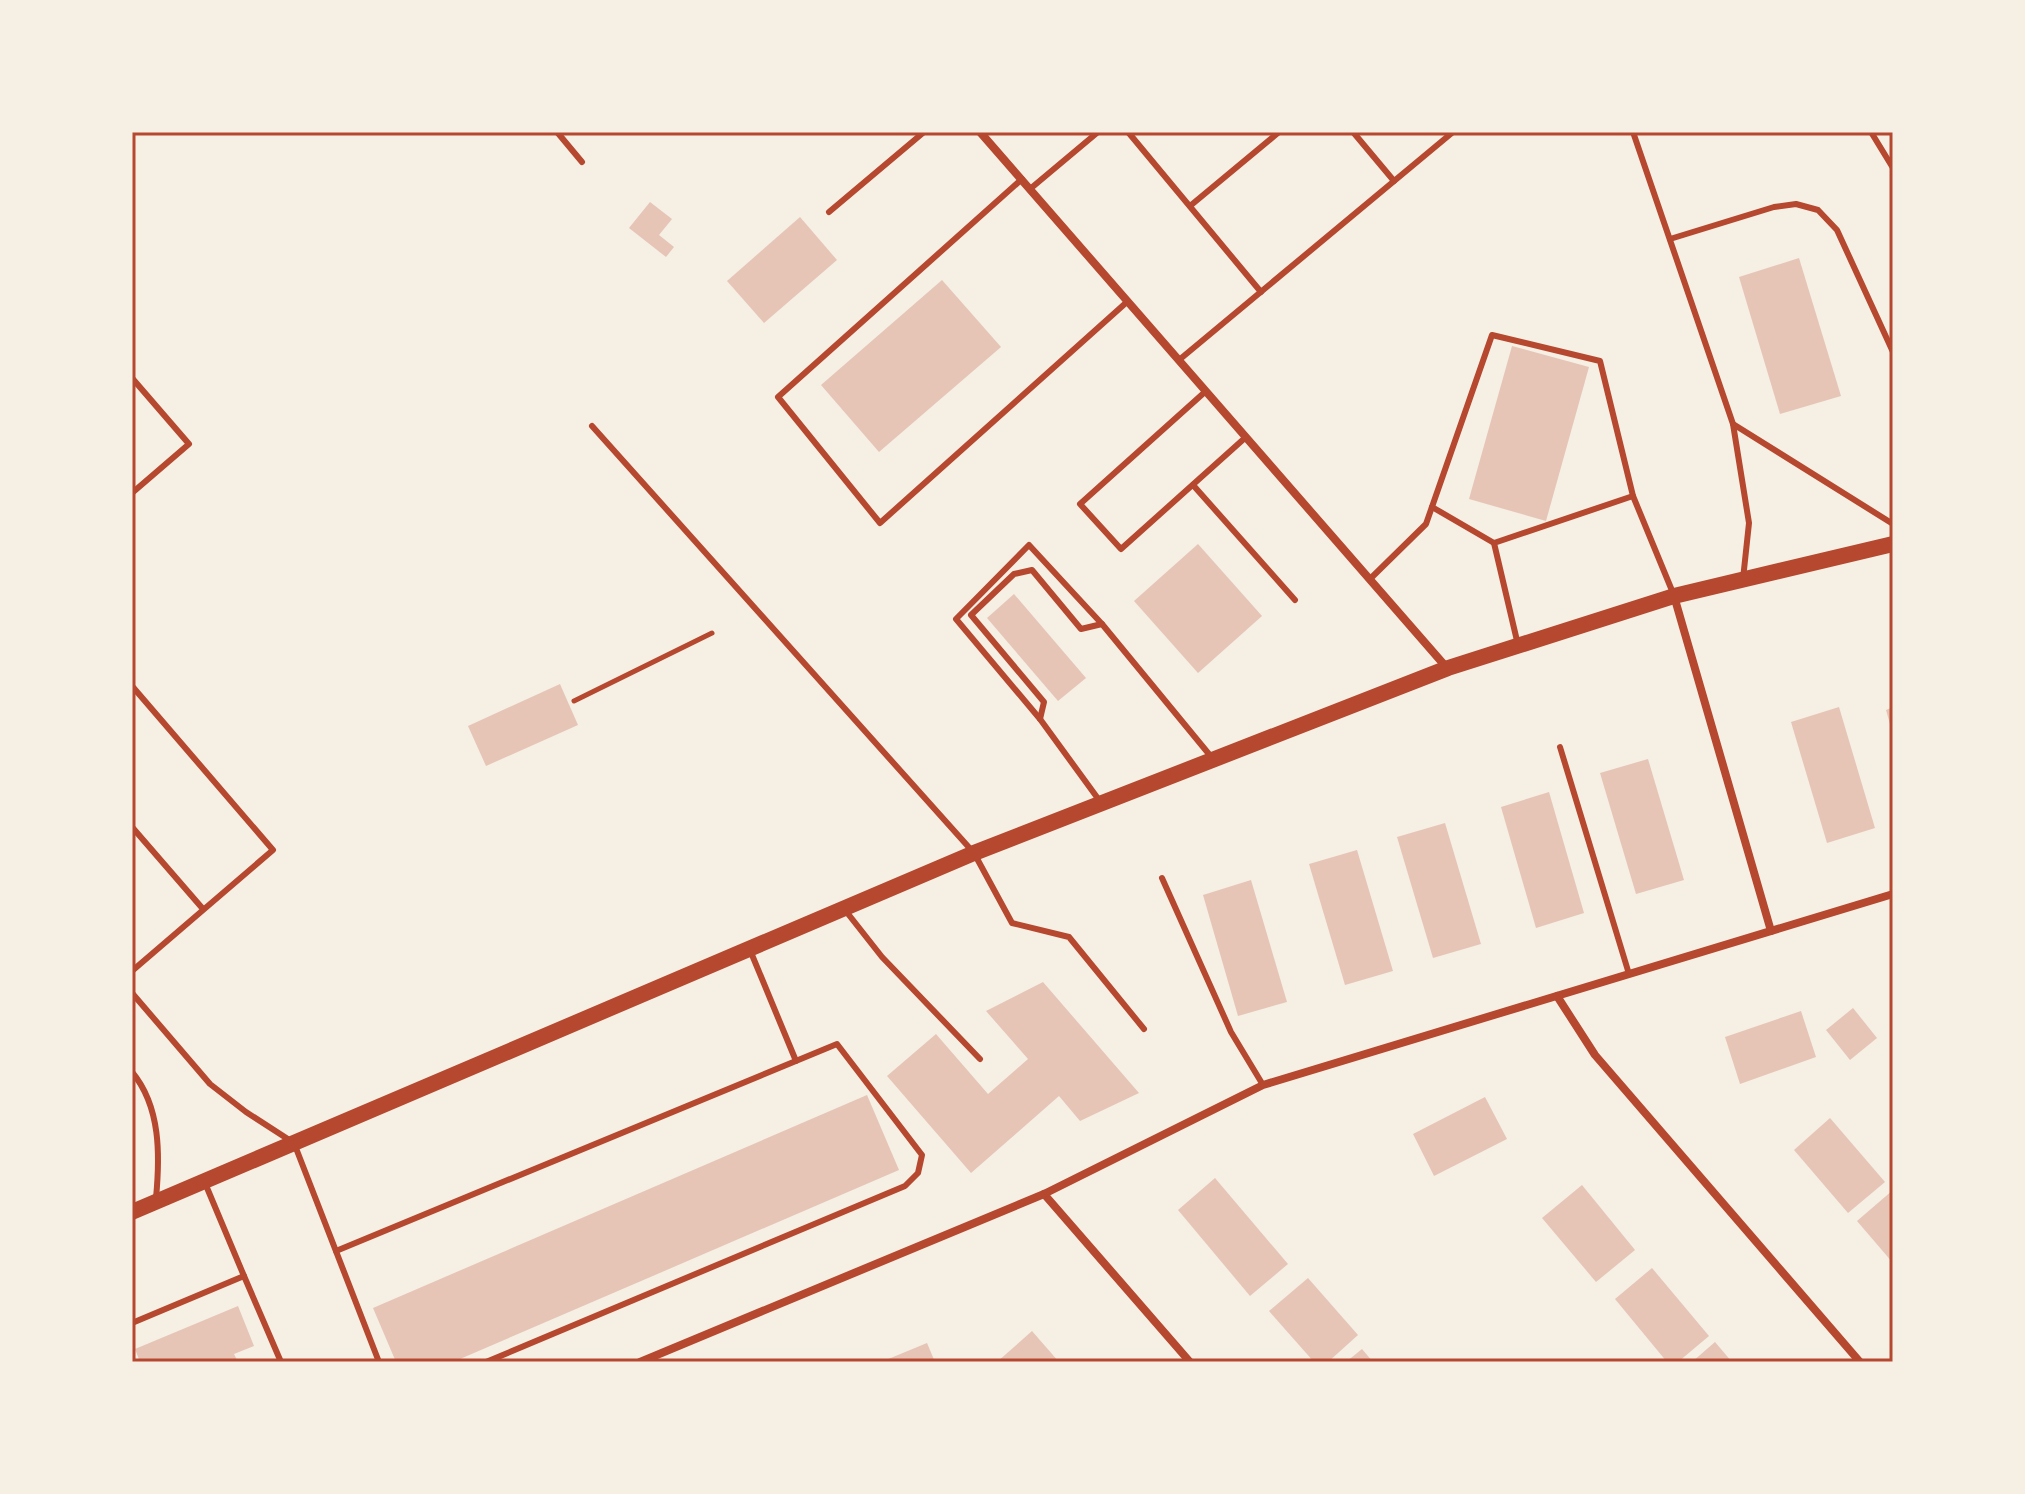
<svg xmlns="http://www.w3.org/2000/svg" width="2025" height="1494" font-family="Inter,sans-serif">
	<rect width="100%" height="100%" fill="#f6efe4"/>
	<g fill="#e6c5b7">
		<path d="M 650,202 L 672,219 L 659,235 L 674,247 L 666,257 L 629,228 Z"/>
		<path d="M 800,217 L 837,260 L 764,323 L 727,281 Z"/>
		<path d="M 1799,258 L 1841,396 L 1780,414 L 1739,277 Z"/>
		<path d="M 942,280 L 1001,347 L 879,452 L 821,385 Z"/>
		<path d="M 1512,346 L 1589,367 L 1546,521 L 1469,499 Z"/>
		<path d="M 1198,544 L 1262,616 L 1198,673 L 1134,601 Z"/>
		<path d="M 1014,594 L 1086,678 L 1058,701 L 987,618 Z"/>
		<path d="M 560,684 L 578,725 L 486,766 L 468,726 Z"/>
		<path d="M 1839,707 L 1875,828 L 1827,843 L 1791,722 Z"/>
		<path d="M 1893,707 L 1893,731 L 1892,731 L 1886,710 Z"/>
		<path d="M 1648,759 L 1684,880 L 1636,894 L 1600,773 Z"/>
		<path d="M 1549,792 L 1584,913 L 1536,928 L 1501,807 Z"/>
		<path d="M 1445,823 L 1481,944 L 1433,958 L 1397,837 Z"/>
		<path d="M 1357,850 L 1393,971 L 1345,985 L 1309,864 Z"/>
		<path d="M 1251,880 L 1287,1002 L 1238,1016 L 1203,895 Z"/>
		<path d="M 1043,982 L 1139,1093 L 1080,1121 L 1059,1096 L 971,1173 L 887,1076 L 936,1034 L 988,1094 L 1028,1059 L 986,1011 Z"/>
		<path d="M 1853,1008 L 1877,1038 L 1850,1060 L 1826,1030 Z"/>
		<path d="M 1801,1011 L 1816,1057 L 1740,1084 L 1725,1037 Z"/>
		<path d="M 867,1095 L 899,1170 L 453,1362 L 396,1362 L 373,1308 Z"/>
		<path d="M 1485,1097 L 1507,1139 L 1434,1176 L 1413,1134 Z"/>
		<path d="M 1830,1118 L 1885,1182 L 1848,1213 L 1794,1150 Z"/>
		<path d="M 1215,1178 L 1288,1264 L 1250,1296 L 1178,1210 Z"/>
		<path d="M 1582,1185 L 1635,1250 L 1596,1282 L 1542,1218 Z"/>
		<path d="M 1893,1190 L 1893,1263 L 1857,1221 Z"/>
		<path d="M 1652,1268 L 1709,1336 L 1678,1362 L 1667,1362 L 1615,1299 Z"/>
		<path d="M 1308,1278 L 1358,1335 L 1328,1362 L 1314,1362 L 1269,1311 Z"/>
		<path d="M 238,1306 L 254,1346 L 234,1354 L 238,1362 L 140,1362 L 135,1349 Z"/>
		<path d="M 1032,1331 L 1059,1362 L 997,1362 Z"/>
		<path d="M 1715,1342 L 1732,1362 L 1692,1362 Z"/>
		<path d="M 927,1343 L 935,1362 L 881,1362 Z"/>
		<path d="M 1362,1349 L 1373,1362 L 1346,1362 Z"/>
	</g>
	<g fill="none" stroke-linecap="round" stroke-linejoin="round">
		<path stroke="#b5482f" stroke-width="5" d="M 574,701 L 712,633"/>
		<g stroke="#b5482f" stroke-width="6">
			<path d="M 557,132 L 582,162"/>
			<path d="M 1128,132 L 1261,292"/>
			<path d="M 1353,132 L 1394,181"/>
			<path d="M 1633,132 L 1733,424"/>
			<path d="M 1871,132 L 1893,168"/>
			<path d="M 1022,179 L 778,397 L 880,523 L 1128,301"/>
			<path d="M 1030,189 L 1098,132"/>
			<path d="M 1190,206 L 1279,132"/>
			<path d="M 829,212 L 924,132"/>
			<path d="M 1670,239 L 1774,207 L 1796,204 L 1818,210 L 1837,230 L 1893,352"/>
			<path d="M 1179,360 L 1453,132"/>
			<path d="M 132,378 L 189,444 L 132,493"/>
			<path d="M 1206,391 L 1080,504 L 1121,549 L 1246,437"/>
			<path d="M 592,426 L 974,853 L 1012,923 L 1069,937 L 1144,1029"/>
			<path d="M 1193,485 L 1295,600"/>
			<path d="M 1432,507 L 1494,543"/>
			<path d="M 1370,579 L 1426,524 L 1492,335 L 1600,361 L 1633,496"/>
			<path d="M 1743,579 L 1749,523 L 1733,424 L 1893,524"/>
			<path d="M 1518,645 L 1494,543 L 1633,496 L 1673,593"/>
			<path d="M 132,686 L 273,850 L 132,971"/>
			<path d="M 1040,719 L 1044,702 L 971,615 L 1014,574 L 1032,570 L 1081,629 L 1102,624"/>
			<path d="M 1560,747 L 1629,974"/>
			<path d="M 1099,800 L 1040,719 L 956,619 L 1029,545 L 1102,624 L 1213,759"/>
			<path d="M 132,827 L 203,909"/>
			<path d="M 1162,878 L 1231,1032 L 1263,1085"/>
			<path d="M 845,910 L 882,957 L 980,1059"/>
			<path d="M 750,950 L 796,1061"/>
			<path d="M 132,993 L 210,1084 L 246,1112 L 294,1143 L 379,1362"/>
			<path d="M 132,1072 C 161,1107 160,1156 156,1198"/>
			<path d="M 205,1183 L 244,1276"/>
			<path d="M 336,1251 L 837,1044 L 922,1155 L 918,1173 L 905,1186 L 486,1362"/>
			<path d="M 132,1323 L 244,1276 L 281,1362"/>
		</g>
		<g stroke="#b5482f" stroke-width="8">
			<path d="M 980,132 L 1447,668"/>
			<path d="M 1674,596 L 1771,931"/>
			<path d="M 1557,996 L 1595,1055 L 1860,1362"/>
			<path d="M 1044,1194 L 1190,1362"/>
			<path d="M 640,1362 L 1044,1194 L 1263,1085 L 1893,894"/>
		</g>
		<path stroke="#b5482f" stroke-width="16" d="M 132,1212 L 974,853 L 1448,668 L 1674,596 L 1893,544"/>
	</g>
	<rect width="2025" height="1494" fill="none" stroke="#f6efe4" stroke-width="268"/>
	<rect x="134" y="134" width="1757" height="1226" fill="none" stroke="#b5482f" stroke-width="3"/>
</svg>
